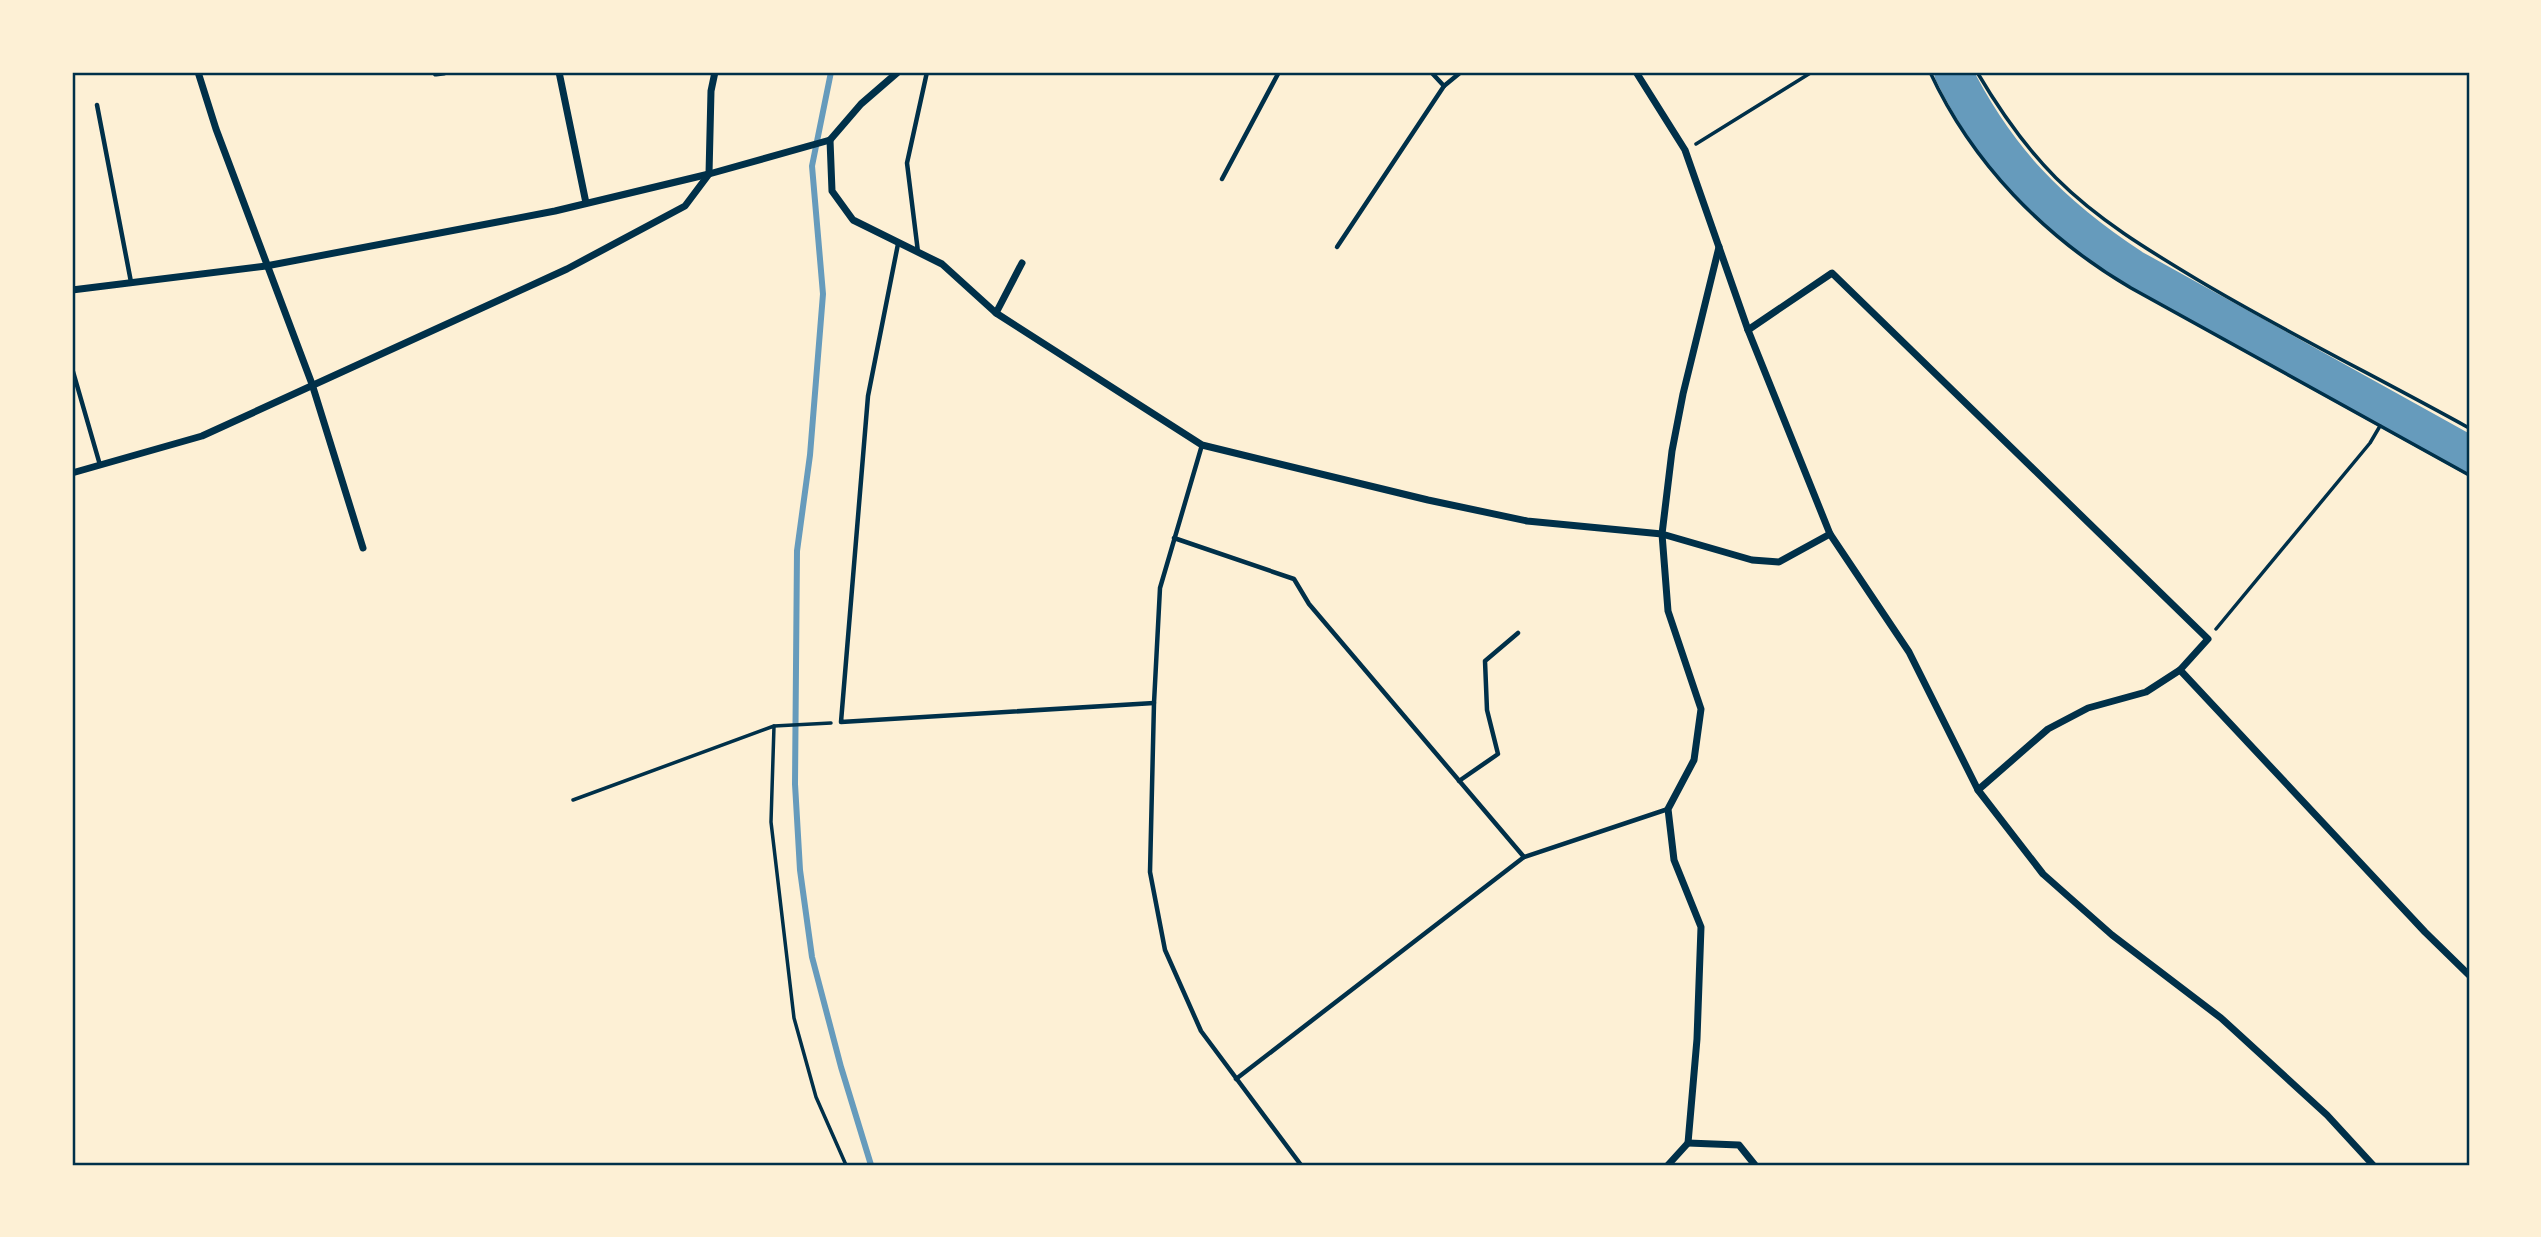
<svg xmlns="http://www.w3.org/2000/svg" width="2541" height="1237" font-family="'PT Serif',serif">
	<rect width="100%" height="100%" fill="#fdf0d5"/>
	<g fill="none" stroke-linecap="round" stroke-linejoin="round">
		<path stroke="#669bbc" stroke-width="6" d="M 831,72 L 812,166 L 823,294 L 810,455 L 797,551 L 795,784 L 800,870 L 812,957 L 841,1067 L 871,1165"/>
		<path stroke="#669bbc" stroke-width="38" d="M 1953,72 C 1996,159 2051,215 2132,268 L 2469,455"/>
		<g stroke="#003049" stroke-width="3.5">
			<path d="M 1930,72 C 1972,163 2044,237 2131,288 L 2469,475"/>
			<path d="M 1977,72 C 2000,111 2024,146 2056,178 C 2098,220 2148,250 2198,280 C 2287,333 2379,378 2469,428"/>
			<path d="M 1696,144 L 1812,72"/>
			<path d="M 2216,629 L 2370,443 L 2380,426"/>
			<path d="M 774,726 L 771,822 L 794,1018 L 816,1097 L 846,1165"/>
			<path d="M 573,800 L 774,726 L 831,723"/>
		</g>
		<g stroke="#003049" stroke-width="4.5">
			<path d="M 1431,72 L 1444,86 L 1461,72"/>
			<path d="M 97,105 L 131,282"/>
			<path d="M 1222,179 L 1279,72"/>
			<path d="M 898,244 L 868,396 L 841,722 L 1154,703"/>
			<path d="M 1337,247 L 1444,86"/>
			<path d="M 918,252 L 907,163 L 927,72"/>
			<path d="M 72,368 L 100,465"/>
			<path d="M 1202,445 L 1160,588 L 1154,703 L 1150,872 L 1165,950 L 1201,1031 L 1301,1165"/>
			<path d="M 1174,538 L 1294,579 L 1309,604 L 1524,857 L 1236,1079"/>
			<path d="M 1459,781 L 1498,754 L 1487,710 L 1485,661 L 1518,633"/>
			<path d="M 1524,857 L 1668,809"/>
		</g>
		<g stroke="#003049" stroke-width="7">
			<path d="M 198,72 L 216,129 L 312,384 L 363,548"/>
			<path d="M 559,72 L 586,203"/>
			<path d="M 1636,72 L 1685,150 L 1748,330 L 1830,534 L 1909,652 L 1978,790 L 2043,874 L 2112,935 L 2221,1018 L 2327,1115 L 2373,1165"/>
			<path d="M 436,73 L 444,72"/>
			<path d="M 830,140 L 832,191 L 853,220 L 942,264 L 996,313 L 1202,445 L 1428,500 L 1527,521 L 1662,534 L 1668,611 L 1701,709 L 1694,760 L 1668,809 L 1674,860 L 1701,927 L 1697,1039 L 1688,1143 L 1668,1165"/>
			<path d="M 1719,247 L 1683,394 L 1672,451 L 1662,534 L 1752,560 L 1779,562 L 1830,534"/>
			<path d="M 72,290 L 266,266 L 555,211 L 709,174 L 830,140 L 861,104 L 898,72"/>
			<path d="M 996,313 L 1022,263"/>
			<path d="M 1748,330 L 1832,273 L 2208,639 L 2180,670 L 2425,932 L 2469,975"/>
			<path d="M 72,473 L 202,436 L 567,269 L 685,206 L 709,174 L 711,91 L 715,72"/>
			<path d="M 1978,790 L 2048,729 L 2088,708 L 2146,692 L 2180,670"/>
			<path d="M 1688,1143 L 1739,1145 L 1755,1165"/>
		</g>
	</g>
	<rect width="2541" height="1237" fill="none" stroke="#fdf0d5" stroke-width="147"/>
	<rect x="74" y="74" width="2394" height="1090" fill="none" stroke="#003049" stroke-width="2.5"/>
</svg>
